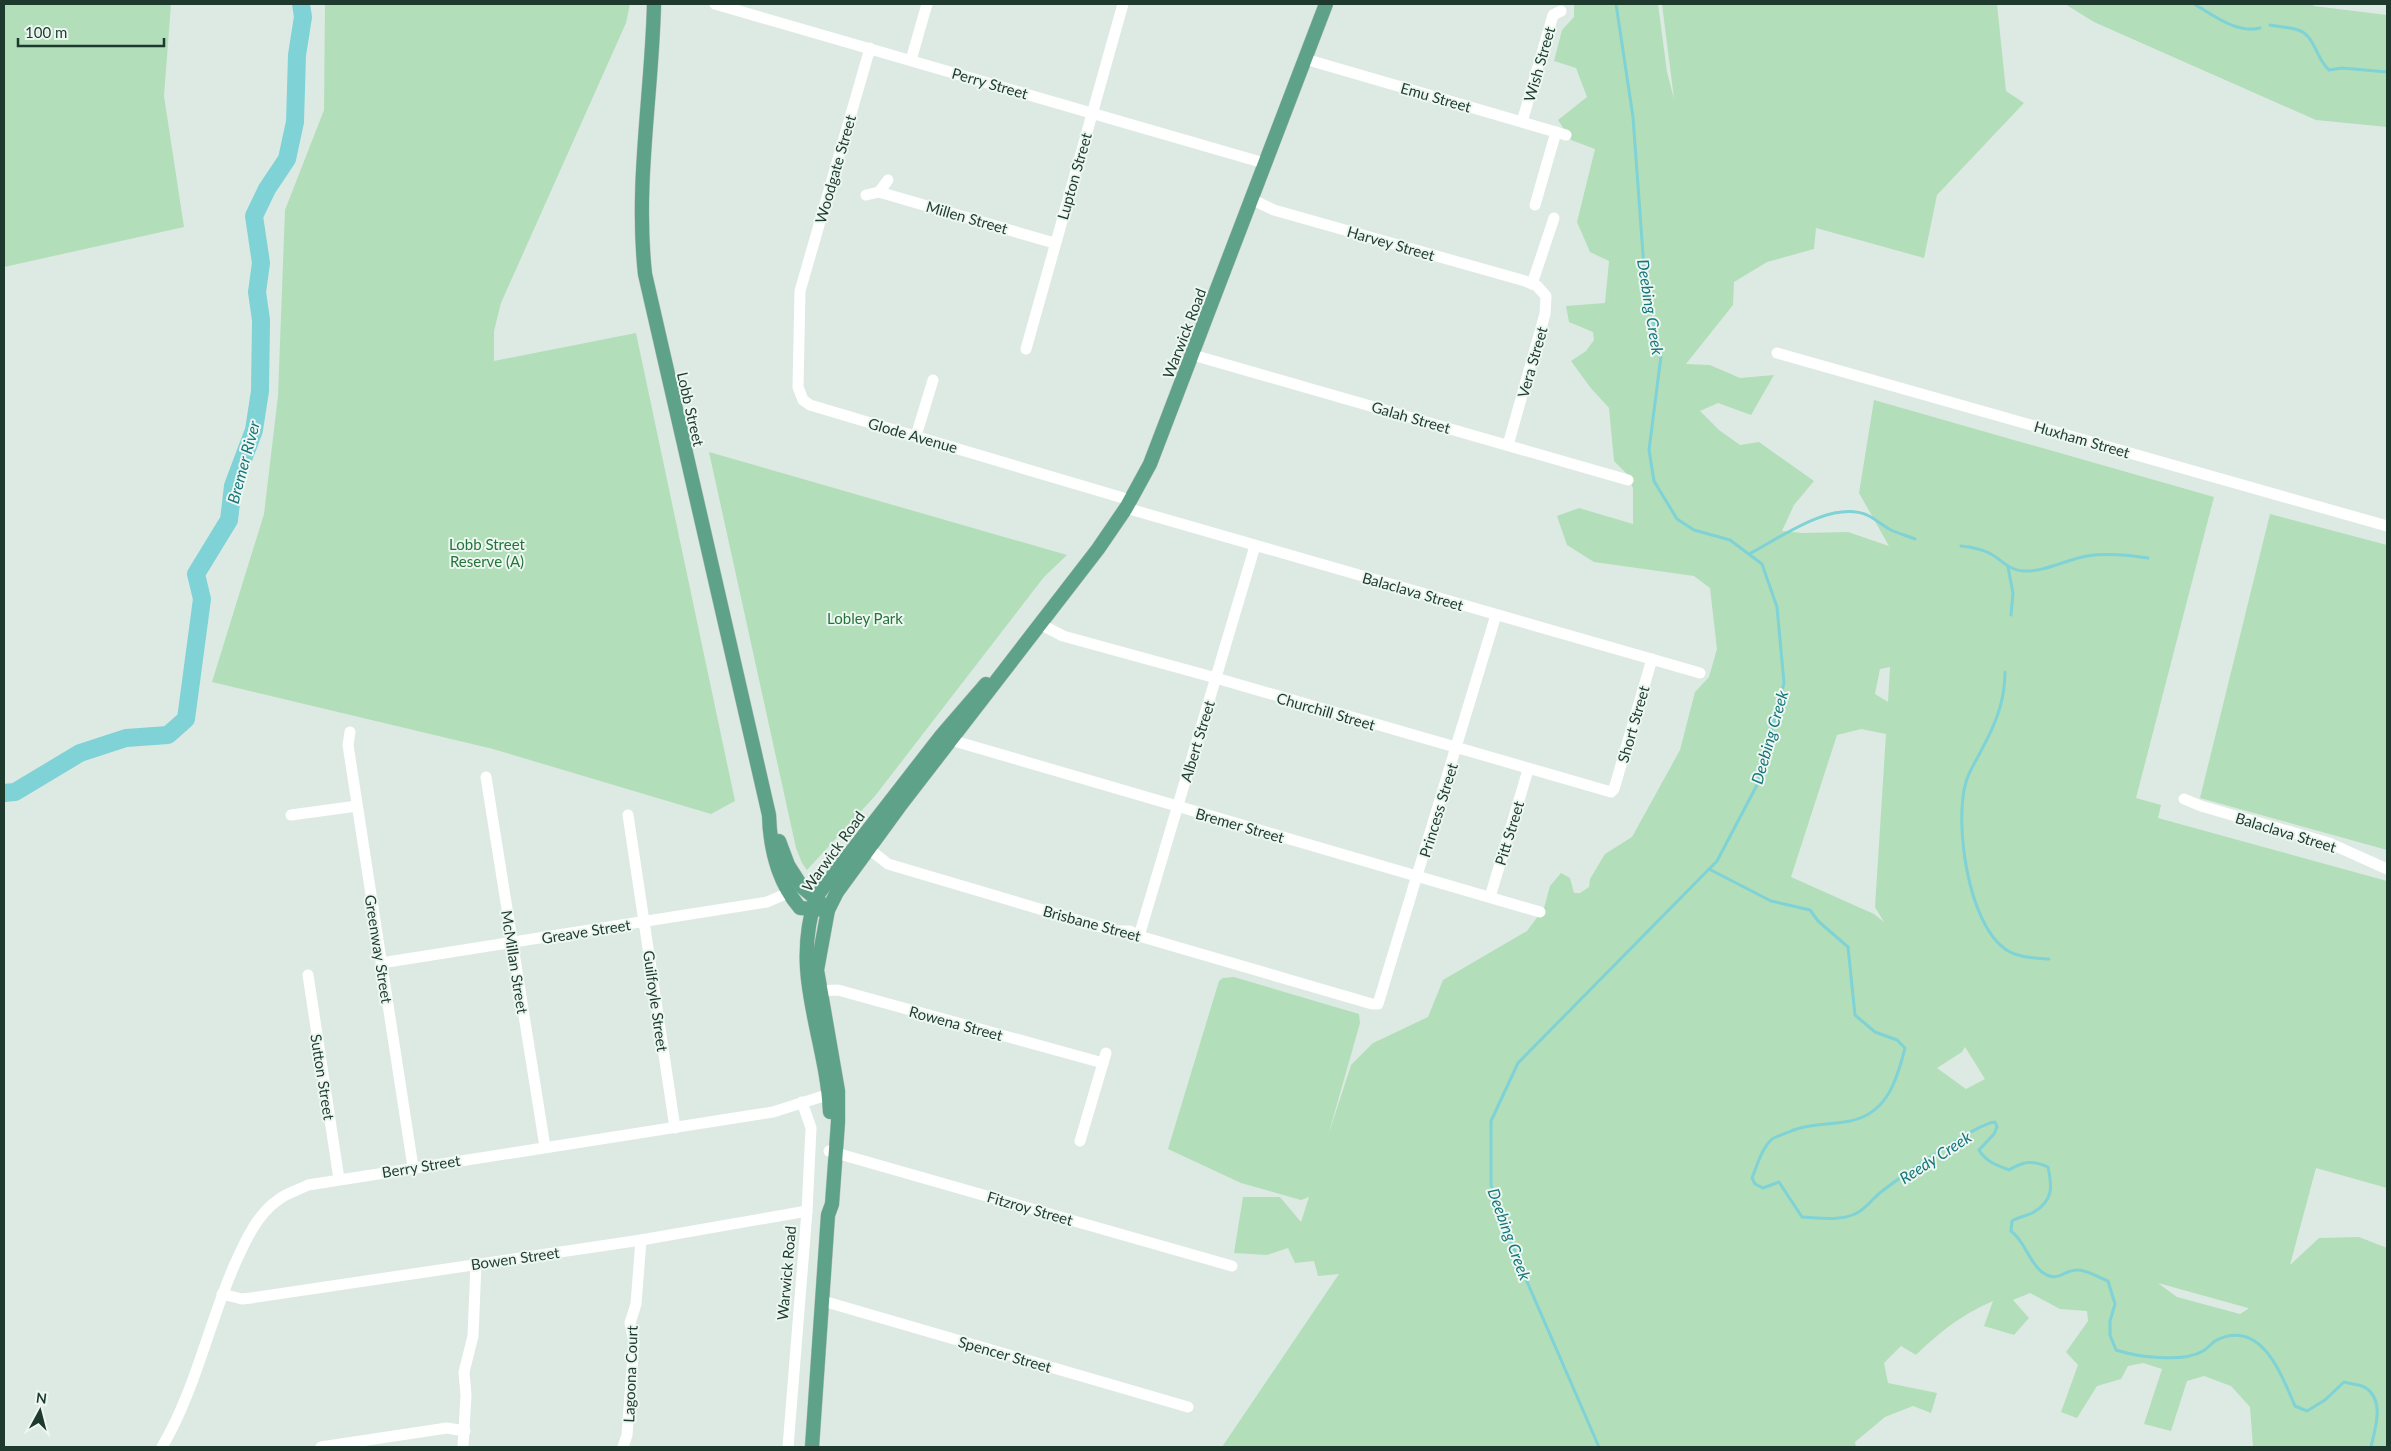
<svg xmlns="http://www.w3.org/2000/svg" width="2391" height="1451" font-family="Lato,sans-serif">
	<rect width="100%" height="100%" fill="#ddeae3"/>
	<g fill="#b3deba" fill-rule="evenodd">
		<path d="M 4,4 L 171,4 L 164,96 L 184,227 L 4,267 Z"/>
		<path d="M 325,4 L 630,4 L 626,23 L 501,303 L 494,331 L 494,361 L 636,333 L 735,801 L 711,814 L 493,749 L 212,682 L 264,514 L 278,396 L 285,210 L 324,110 Z"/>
		<path d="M 1574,4 L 1658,4 L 1667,72 L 1674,99 L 1662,4 L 1997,4 L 2006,91 L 2024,103 L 1937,195 L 1924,258 L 1816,228 L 1814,249 L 1767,262 L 1734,282 L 1733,305 L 1686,364 L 1710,365 L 1740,378 L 1774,375 L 1751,415 L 1718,403 L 1700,411 L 1719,430 L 1740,445 L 1759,442 L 1814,481 L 1794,505 L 1782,531 L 1803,533 L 1848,532 L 1889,546 L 1859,493 L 1874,400 L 2214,497 L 2136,798 L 2161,805 L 2158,818 L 2387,881 L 2387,1188 L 2316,1168 L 2290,1265 L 2319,1238 L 2359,1237 L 2387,1248 L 2387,1447 L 2253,1447 L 2250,1407 L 2231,1386 L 2204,1376 L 2187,1381 L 2171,1431 L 2144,1424 L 2162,1369 L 2143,1363 L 2128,1366 L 2121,1379 L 2097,1386 L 2077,1418 L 2061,1412 L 2078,1365 L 2066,1352 L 2088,1321 L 2087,1311 L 2060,1309 L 2030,1293 L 2013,1300 L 2029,1318 L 2014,1335 L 1984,1326 L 1993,1301 C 1961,1315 1941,1331 1916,1355 L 1901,1346 L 1884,1363 L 1888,1383 L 1937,1393 L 1931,1413 L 1913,1406 L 1885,1417 L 1855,1442 L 1856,1447 L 1222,1447 L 1339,1274 L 1318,1276 L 1314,1261 L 1295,1263 L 1288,1248 L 1267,1255 L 1234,1253 L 1243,1197 L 1280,1197 L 1301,1222 L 1309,1197 L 1301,1200 L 1241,1183 L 1168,1149 L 1219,981 L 1223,978 L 1234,977 L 1359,1014 L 1360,1023 L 1328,1136 L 1351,1065 L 1373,1043 L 1428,1017 L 1443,980 L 1527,931 L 1544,908 L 1550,886 L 1561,873 L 1570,878 L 1574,893 L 1580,893 L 1589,887 L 1590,879 L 1605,854 L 1632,837 L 1680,750 L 1695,692 L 1709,677 L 1717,649 L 1710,588 L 1694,576 L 1594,562 L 1567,545 L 1557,516 L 1579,508 L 1633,524 L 1633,489 L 1629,476 L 1614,461 L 1609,408 L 1590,387 L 1571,361 L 1586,351 L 1594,340 L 1593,332 L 1569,322 L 1566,306 L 1605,303 L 1609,261 L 1590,252 L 1577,222 L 1595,149 L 1571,140 L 1558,120 L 1587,97 L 1576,68 L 1554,61 L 1562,30 L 1574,17 ZM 1890,667 L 1888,702 L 1875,694 L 1880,669 ZM 1861,729 L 1886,734 L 1875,907 L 1884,922 L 1874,914 L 1791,877 L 1837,735 ZM 1965,1047 L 1985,1079 L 1966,1089 L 1937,1068 L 1962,1052 ZM 2158,1283 L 2248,1308 L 2248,1309 L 2240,1314 L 2177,1297 Z"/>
		<path d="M 2065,4 L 2311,4 L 2314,6 L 2387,15 L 2387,127 L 2316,120 L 2094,22 Z"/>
		<path d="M 709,452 L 1067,555 L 1044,577 L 875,796 L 807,870 L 802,863 L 796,848 Z"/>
		<path d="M 2270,514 L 2387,545 L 2387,850 L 2200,798 Z"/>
	</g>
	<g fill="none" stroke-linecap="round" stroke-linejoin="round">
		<g stroke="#7fd2d5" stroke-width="3">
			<path d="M 2194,4 C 2213,15 2237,34 2260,28"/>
			<path d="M 2270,25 C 2279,27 2290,27 2298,30 C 2315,35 2316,59 2329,70 L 2342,68 L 2387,72"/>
			<path d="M 1961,546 C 1970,547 1978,548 1987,552 C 2001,558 2007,570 2023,571 C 2045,572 2065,560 2087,556 C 2107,553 2128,555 2148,558"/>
			<path d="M 1749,554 C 1780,538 1831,500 1867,515 C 1876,519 1884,527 1893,531 C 1900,534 1908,536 1915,539"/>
			<path d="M 2008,567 L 2013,593 L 2011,615"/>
			<path d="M 2005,672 C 2005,702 1995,725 1981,751 C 1976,761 1969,771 1966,782 C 1954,823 1968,923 2005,949 C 2018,958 2034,958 2049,959"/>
			<path d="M 1709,869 L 1771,901 L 1810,910 L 1818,921 L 1848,947 L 1855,1015 L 1875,1032 L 1897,1040 L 1905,1048 C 1896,1083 1886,1117 1844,1122 C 1826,1125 1808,1124 1791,1131 C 1785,1134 1775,1136 1771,1140 C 1761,1150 1757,1166 1752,1178 L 1755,1184 L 1763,1188 L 1779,1182 L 1802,1217 C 1820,1218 1839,1221 1855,1214 C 1865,1210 1873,1198 1881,1192 C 1899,1178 1977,1123 1995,1122 L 1997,1127 L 1994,1134 L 1979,1150 C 1986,1162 1997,1165 2009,1170 C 2024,1161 2032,1160 2048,1167 C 2052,1186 2054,1200 2034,1212 C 2028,1216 2020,1216 2012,1221 L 2011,1231 C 2025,1241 2028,1261 2042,1272 C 2058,1284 2064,1269 2078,1270 C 2087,1270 2100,1278 2108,1281 L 2115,1304 L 2110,1321 L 2110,1335 L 2116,1350 C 2137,1357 2183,1363 2203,1351 C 2208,1348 2211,1344 2215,1341 C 2261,1317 2281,1374 2295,1406 L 2307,1411 L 2325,1400 L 2344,1382 C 2350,1384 2361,1384 2366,1388 C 2385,1401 2375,1429 2371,1447"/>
			<path d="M 1599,1447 L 1518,1261 L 1491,1185 L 1491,1121 L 1518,1063 L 1717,861 L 1757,785 L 1784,683 L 1777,607 L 1762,564 L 1730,540 L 1694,530 L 1677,519 L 1654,481 L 1649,450 L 1661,356 L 1645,282 L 1633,117 L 1616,4"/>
		</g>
		<path stroke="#7fd2d5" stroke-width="18" d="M 4,793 L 15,792 L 80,753 L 126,738 L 168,735 L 186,719 L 202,599 L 196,574 L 229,520 L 233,486 L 254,430 L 260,391 L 261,320 L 257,292 L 261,263 L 254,216 L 267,189 L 287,159 L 295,122 L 297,55 L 303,17 L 301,4"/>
		<g stroke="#bcc4c1" stroke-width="15">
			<g id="major">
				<path d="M 654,4 C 652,93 635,184 645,274 L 769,815 C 770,849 778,882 800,908 L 828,910"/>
				<path d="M 779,841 L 788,865 L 802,887 L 822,904"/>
				<path d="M 830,1112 C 826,1034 790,976 816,897 L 941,736 L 986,684"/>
				<path d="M 812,1447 L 828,1215 L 832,1204 L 838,1122 L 838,1091 L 817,970 L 828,910 L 837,892 L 899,807 L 1098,549 L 1126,508 L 1150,464 L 1326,4"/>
			</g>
		</g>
		<g stroke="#fff" stroke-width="11">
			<path d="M 715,4 L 1264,163"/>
			<path d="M 870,48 L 800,291 L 798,387 L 803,400 L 810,405 L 1130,500"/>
			<path d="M 1305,59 L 1566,135"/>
			<path d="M 911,60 L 927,4"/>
			<path d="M 1522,122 L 1553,15 L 1561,11"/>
			<path d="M 879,192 L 1054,243"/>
			<path d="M 866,195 L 879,192 L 888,180"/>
			<path d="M 1251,199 L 1274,210 L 1525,281 L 1537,286 L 1546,296 L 1545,314 L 1508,445"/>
			<path d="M 1535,205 L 1556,132"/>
			<path d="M 1532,284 L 1554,218"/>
			<path d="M 1026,349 L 1123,4"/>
			<path d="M 1777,353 L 2387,526"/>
			<path d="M 1193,355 L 1628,480"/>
			<path d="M 916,436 L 933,380"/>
			<path d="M 1126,508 L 1700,673"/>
			<path d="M 1040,624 L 1063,636 L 1216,678 L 1611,792 L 1614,789 L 1652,659"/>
			<path d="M 350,732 L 348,745 L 413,1167"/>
			<path d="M 944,738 L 1540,912"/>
			<path d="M 486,777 L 545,1147"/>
			<path d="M 2184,799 L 2201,806 L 2329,843 L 2387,869"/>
			<path d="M 291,815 L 357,806"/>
			<path d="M 628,815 L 675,1128"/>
			<path d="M 869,849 L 888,864 L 1114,931 L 1130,931 L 1139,936 L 1372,1004 L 1378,1004 L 1496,615"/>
			<path d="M 1490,897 L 1528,770"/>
			<path d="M 1139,936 L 1255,546"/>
			<path d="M 381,963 L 767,902 L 788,893"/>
			<path d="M 308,975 L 339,1179"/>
			<path d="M 813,991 L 838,990 L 1103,1063"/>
			<path d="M 1080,1141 L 1106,1053"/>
			<path d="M 829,1151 L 1232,1266"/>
			<path d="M 222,1294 L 242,1299 L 251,1298 L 641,1240 L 807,1211"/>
			<path d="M 823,1301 L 1188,1407"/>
			<path d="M 162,1447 C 195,1391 208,1326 234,1266 C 244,1244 256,1215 278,1200 C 286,1193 299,1190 308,1185 L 773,1112 L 836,1092"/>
			<path d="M 321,1447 L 447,1428 L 465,1431"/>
			<path d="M 463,1447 L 466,1395 L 464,1372 L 473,1336 L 476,1264"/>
			<path d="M 623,1447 L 627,1435 L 634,1342 L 630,1323 L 636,1304 L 641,1240"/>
			<path d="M 788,1447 L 807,1211 L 811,1128 L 802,1102"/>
		</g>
		<use href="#major" stroke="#5ea389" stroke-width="14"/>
	</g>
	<g text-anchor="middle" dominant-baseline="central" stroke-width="4" stroke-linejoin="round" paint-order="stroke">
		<g font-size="15" fill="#1e3a2f" stroke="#edf7f1">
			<text transform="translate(1539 64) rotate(-74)">Wish Street</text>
			<text transform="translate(990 83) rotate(16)">Perry Street</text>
			<text transform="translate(1436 97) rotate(16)">Emu Street</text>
			<text transform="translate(835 169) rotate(-74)">Woodgate Street</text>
			<text transform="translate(1074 176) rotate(-74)">Lupton Street</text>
			<text transform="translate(967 217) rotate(16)">Millen Street</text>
			<text transform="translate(1391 243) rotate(16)">Harvey Street</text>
			<text transform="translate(1184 333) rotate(-69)">Warwick Road</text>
			<text transform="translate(1532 362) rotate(-74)">Vera Street</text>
			<text transform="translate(691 409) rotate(77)">Lobb Street</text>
			<text transform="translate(1411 417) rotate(16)">Galah Street</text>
			<text transform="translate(913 435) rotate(16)">Glode Avenue</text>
			<text transform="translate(2082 439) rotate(16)">Huxham Street</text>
			<text transform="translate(1413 591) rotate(16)">Balaclava Street</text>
			<text transform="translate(1326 711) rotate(16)">Churchill Street</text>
			<text transform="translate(1633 724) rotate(-74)">Short Street</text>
			<text transform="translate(1197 741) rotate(-73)">Albert Street</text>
			<text transform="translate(1438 810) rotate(-73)">Princess Street</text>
			<text transform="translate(1240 825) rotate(16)">Bremer Street</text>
			<text transform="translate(2286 832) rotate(17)">Balaclava Street</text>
			<text transform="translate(1509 833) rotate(-73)">Pitt Street</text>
			<text transform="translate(833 851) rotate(-54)">Warwick Road</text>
			<text transform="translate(1092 923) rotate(15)">Brisbane Street</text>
			<text transform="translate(586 931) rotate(-9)">Greave Street</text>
			<text transform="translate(379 949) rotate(81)">Greenway Street</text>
			<text transform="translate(515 962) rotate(81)">McMillan Street</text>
			<text transform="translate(656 1001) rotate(82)">Guilfoyle Street</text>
			<text transform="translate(956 1023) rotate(15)">Rowena Street</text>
			<text transform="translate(323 1077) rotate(81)">Sutton Street</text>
			<text transform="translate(421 1166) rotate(-9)">Berry Street</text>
			<text transform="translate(1030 1208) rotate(16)">Fitzroy Street</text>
			<text transform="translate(515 1258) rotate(-8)">Bowen Street</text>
			<text transform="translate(786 1273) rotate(-85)">Warwick Road</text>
			<text transform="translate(1005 1354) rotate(16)">Spencer Street</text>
			<text transform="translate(630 1374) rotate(-88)">Lagoona Court</text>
		</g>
		<g font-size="15" fill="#25743a" stroke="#edf7f1">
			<text x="487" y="544">Lobb Street<tspan x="487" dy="17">Reserve (A)</tspan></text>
			<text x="865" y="618">Lobley Park</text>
		</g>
		<g font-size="16" font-style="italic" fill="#14757a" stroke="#edf7f1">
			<text transform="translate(1651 307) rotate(81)">Deebing Creek</text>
			<text transform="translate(243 462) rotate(-75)">Bremer River</text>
			<text transform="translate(1769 737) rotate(-74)">Deebing Creek</text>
			<text transform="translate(1935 1157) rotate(-33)">Reedy Creek</text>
			<text transform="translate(1510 1234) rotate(70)">Deebing Creek</text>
		</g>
	</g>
	<rect width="2391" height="1451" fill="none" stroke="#1e3a2f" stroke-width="10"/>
	<g transform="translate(40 1411) rotate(7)" stroke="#edf7f1" stroke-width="4" paint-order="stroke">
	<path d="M0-4L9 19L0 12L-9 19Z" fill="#1e3a2f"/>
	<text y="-8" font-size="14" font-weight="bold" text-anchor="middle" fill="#1e3a2f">N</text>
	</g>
	<path d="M18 38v8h146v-8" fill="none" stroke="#1e3a2f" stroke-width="2.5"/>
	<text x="25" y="38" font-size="15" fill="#1e3a2f" stroke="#edf7f1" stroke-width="4" paint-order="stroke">100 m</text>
</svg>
